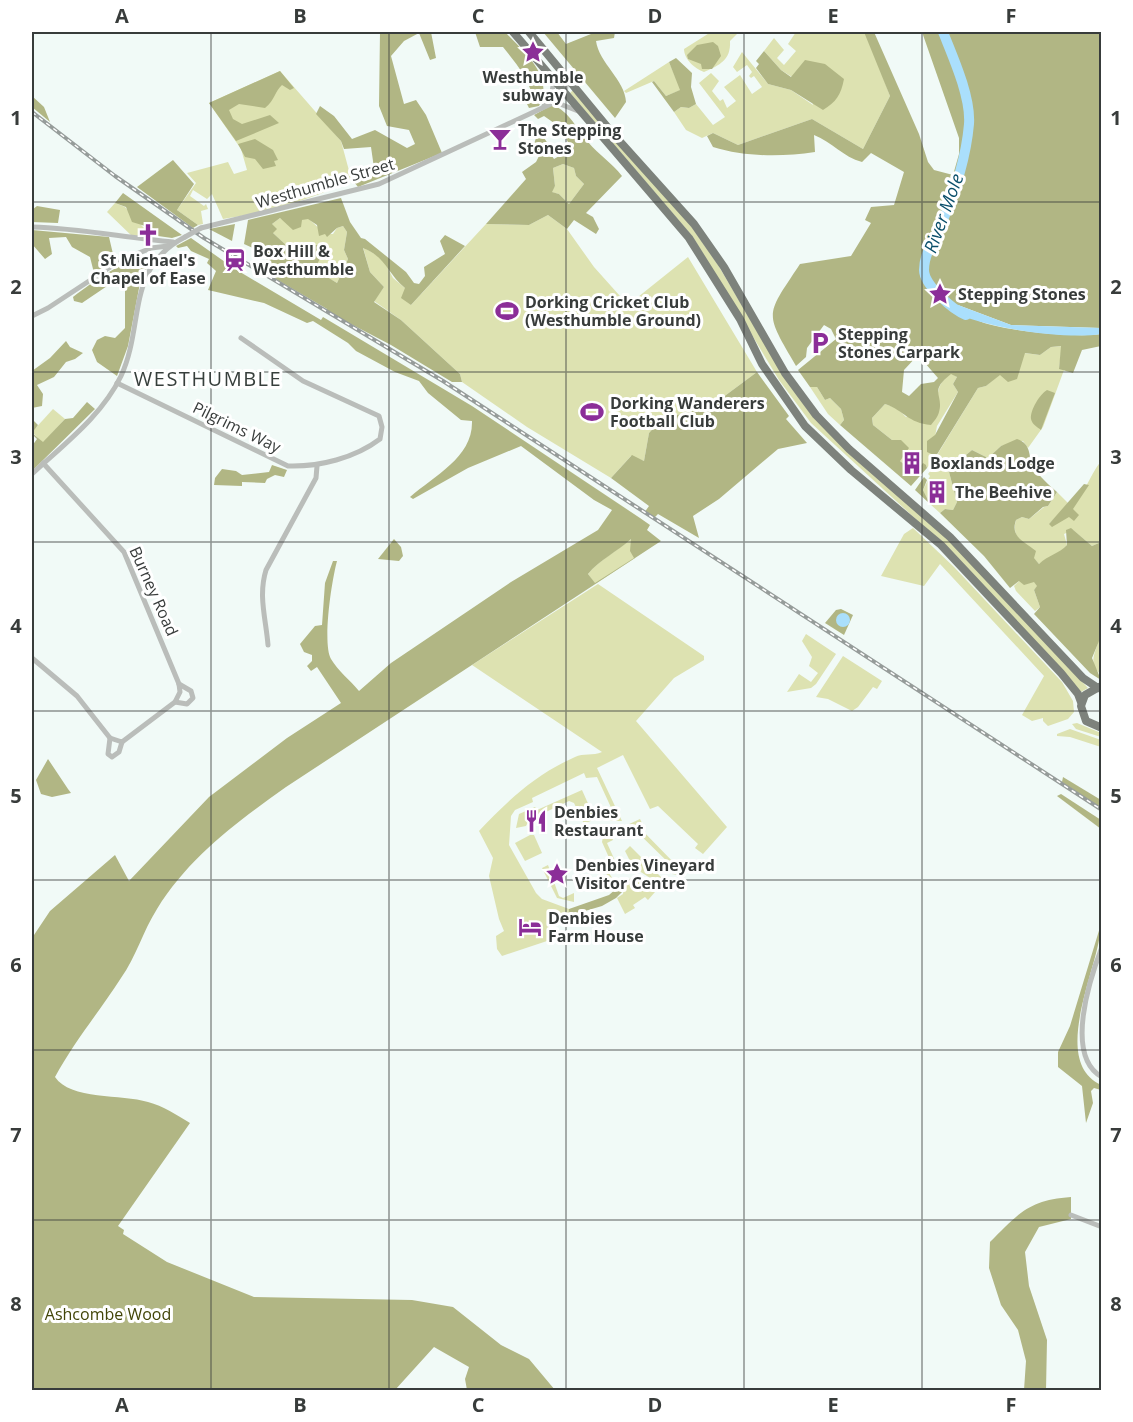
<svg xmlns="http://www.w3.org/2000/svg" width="1133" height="1422" font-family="'Open Sans',sans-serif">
	<rect width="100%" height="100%" fill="#f1faf7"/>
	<g fill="#dde2b1">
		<path d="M 711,32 L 738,33 L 730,41 C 731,60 720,65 704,72 C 695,69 684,59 684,49 Z"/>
		<path d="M 796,32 L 874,32 L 870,42 L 890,96 L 863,149 L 812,119 L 738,145 L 713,133 L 702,138 L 686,130 L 674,112 L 681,107 L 689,108 L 696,104 L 713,125 L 725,117 L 699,83 L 711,73 L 719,81 L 712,91 L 720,101 L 723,99 L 727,108 L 736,101 L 724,87 L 740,75 L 752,94 L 762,87 L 754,76 L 751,78 L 749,76 L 752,72 L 747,65 L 737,72 L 733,67 L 742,52 L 768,84 L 791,90 L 813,105 L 805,61 L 792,77 L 781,70 L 764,51 L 774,38 L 784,50 L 777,58 L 784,65 L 796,51 L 788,44 Z"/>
		<path d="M 669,62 L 681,90 L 666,96 L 654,81 L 626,93 L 624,91 Z"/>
		<path d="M 280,71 L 341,141 L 351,178 C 324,198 257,214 223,219 L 212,194 L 207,199 L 193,190 L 190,196 L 204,206 L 206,204 L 208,209 L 201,211 L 203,224 L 198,225 L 177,210 L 196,183 L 187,173 L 228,162 L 234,174 L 247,170 L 241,149 L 209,103 Z"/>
		<path d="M 573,90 L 682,213 L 718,265 L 784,377 L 810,413 L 948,539 L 1088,688 L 1081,692 L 955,555 L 811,423 L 779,380 L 693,237 L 570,93 Z"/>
		<path d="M 563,164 L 574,168 L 576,176 L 584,184 L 569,204 L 559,194 L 551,192 L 555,186 L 553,168 Z"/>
		<path d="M 115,203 L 125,207 L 143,227 L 155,229 L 158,236 L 134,238 L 107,212 Z"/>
		<path d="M 548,215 L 567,229 L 594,267 L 628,305 L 688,257 L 757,372 L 722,398 L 659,422 L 649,433 L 644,461 L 631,456 L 611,478 L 527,427 L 462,382 L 460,374 L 401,320 L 374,301 L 384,287 L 370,272 L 363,247 L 383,259 L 393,278 L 405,288 L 411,305 L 486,224 L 529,225 Z"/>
		<path d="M 280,218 L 287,223 L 308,218 L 325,234 L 333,234 L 337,228 L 343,226 L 347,232 L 344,250 L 348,259 L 337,283 L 309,267 L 273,233 L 272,224 Z"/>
		<path d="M 1062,346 L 1059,368 L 1064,370 L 1043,427 L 1028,448 L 1023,441 L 1001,446 L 988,458 L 972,450 L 953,466 L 936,456 L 927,468 L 926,465 L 915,473 L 900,461 L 892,440 L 873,425 L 872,418 L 885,404 L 897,408 L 906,417 L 939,405 C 936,390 939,383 951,373 L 957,377 L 953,384 L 958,392 L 937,426 L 932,452 L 937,455 L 978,388 L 986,386 L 1024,353 L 1040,355 L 1051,347 Z"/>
		<path d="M 810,387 L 817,387 L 825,400 L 830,398 L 841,409 L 844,420 L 840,425 L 828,414 Z"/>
		<path d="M 53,409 L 65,419 L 43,443 L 32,432 Z"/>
		<path d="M 1101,461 L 1101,542 L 1092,546 L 1073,530 L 1064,534 L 1067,545 L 1060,553 L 1039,564 C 1028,551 1010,538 1016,520 L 1022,517 L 1029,519 L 1044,507 L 1048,506 L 1057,492 L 1069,504 L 1049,524 C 1081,512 1084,483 1101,461 Z"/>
		<path d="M 935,465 L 949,472 L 957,502 L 953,510 L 945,509 L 940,513 L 930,504 L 923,490 L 930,476 L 928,474 Z"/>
		<path d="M 913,528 L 954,567 L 1062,682 L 1073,701 L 1074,712 L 1068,719 L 1048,726 L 1043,721 L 1043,718 L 1032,721 L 1022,715 L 1044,676 L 940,564 L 924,586 L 881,576 L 904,534 Z"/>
		<path d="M 631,539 L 635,558 L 595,584 L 588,574 C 599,560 617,551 631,539 Z"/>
		<path d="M 1019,581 L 1034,581 L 1038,586 L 1034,590 L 1040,607 L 1035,611 L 1016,591 L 1014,586 Z"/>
		<path d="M 598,584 L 704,656 L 704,660 L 674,678 L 636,721 L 727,827 L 703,854 L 695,848 L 698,844 L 658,806 L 650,809 L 623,755 L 597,768 L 622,821 L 611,821 L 609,817 L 614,814 L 597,777 L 586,778 L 584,773 L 532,798 L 533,802 L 515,810 L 511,816 L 509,845 L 536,893 L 542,899 L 569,909 L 568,916 L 560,916 L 547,922 L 552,933 L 548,935 L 550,940 L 502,956 L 497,949 L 496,936 L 504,931 L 499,919 L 489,876 L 493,858 L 479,831 C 507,801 536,774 575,757 C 583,753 593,756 602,752 L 472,665 Z"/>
		<path d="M 1101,623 L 1101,675 C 1087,661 1096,654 1099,638 C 1100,633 1100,628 1101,623 Z"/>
		<path d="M 806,634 L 836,654 L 816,684 L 811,688 L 787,692 L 799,674 L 811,682 L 818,673 L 809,666 L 812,657 L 802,641 Z"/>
		<path d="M 843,656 L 882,681 L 877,689 L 873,687 L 858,707 L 852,711 L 828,699 L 816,697 Z"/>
		<path d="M 1077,723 L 1101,733 L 1101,737 L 1076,729 L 1072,724 Z"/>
		<path d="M 1070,729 L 1101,740 L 1101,747 L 1070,737 L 1057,736 L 1057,734 Z"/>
		<path d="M 582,790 L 595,819 L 584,824 L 574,803 L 569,801 L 529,820 L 526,826 L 516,828 L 519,814 L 535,807 L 537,810 Z"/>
		<path d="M 640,819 L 642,823 L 638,826 L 678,867 L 683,863 L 690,866 L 679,875 L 672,874 L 675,869 L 633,828 L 629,829 L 627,825 Z"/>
		<path d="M 610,833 L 613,840 L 607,843 L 617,865 L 625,863 L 626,867 L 623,873 L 615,871 L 602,842 L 603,837 Z"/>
		<path d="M 530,835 L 534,835 L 542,853 L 525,861 L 515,843 Z"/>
		<path d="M 630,846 L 664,880 L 668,877 L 673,879 L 661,885 L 633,867 L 625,851 Z"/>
		<path d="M 602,863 L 615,882 L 601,892 L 594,884 L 605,879 L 604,876 L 607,875 Z"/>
		<path d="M 548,865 L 559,896 L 563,898 L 574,893 L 574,902 L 557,898 L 542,868 Z"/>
		<path d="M 633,877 L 654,888 L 655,892 L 648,900 L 645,897 L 633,905 L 635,908 L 625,914 L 617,898 L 623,894 L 625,881 Z"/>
	</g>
	<g fill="#b1b684" fill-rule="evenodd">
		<path d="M 380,32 L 431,32 L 436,58 L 430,60 L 419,33 L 404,41 L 391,56 L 404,104 L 416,100 L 426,115 L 442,153 L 358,187 L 351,178 L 374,168 L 371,147 L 344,149 L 341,141 L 316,114 L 320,106 L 334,116 L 352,139 L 375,130 L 407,148 L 415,144 L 409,130 L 387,126 L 379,106 Z"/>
		<path d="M 475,32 L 505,32 C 524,52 555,77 539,106 L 529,108 L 527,104 L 533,102 C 532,82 515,62 503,47 L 480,47 Z"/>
		<path d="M 543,32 L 557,32 L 566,44 L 596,32 L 615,32 L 614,38 L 596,41 C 599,63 625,80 626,102 L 615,118 Z"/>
		<path d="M 864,32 L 874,32 L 919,134 L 928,162 L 934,170 L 953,175 L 959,154 L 959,138 L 922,32 L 1101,32 L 1101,328 L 1011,325 L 958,305 C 964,310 970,316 977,320 C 999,331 1077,338 1101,334 L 1101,346 L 1082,350 L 1073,373 L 1059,369 L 1061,346 L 1051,347 L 1040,355 L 1025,353 L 1017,379 L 1008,382 L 1000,375 L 986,386 L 978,388 L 936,456 L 927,452 L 927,441 L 935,435 L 958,392 L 953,384 L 957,377 L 951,374 C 928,392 944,394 939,412 C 938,417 934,421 931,425 C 908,423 905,411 885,404 L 872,418 L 873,425 L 892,440 L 901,440 L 909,448 L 900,461 L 915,473 L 923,463 L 926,465 L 927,468 L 911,486 L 840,425 L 844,420 L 841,409 L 830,398 L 825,400 L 817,387 L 810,387 L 798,370 L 836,339 L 831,329 L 824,325 L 807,348 L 806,357 L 796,366 C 764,311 765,317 800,264 L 851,256 L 871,223 L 865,220 L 871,207 L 894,205 L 904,172 L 871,153 L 862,162 C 843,157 832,142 814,135 L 815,152 C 781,157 745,157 713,147 L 707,136 L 713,133 L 738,145 L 812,119 L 863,149 L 890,96 ZM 918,355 L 938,378 L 934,382 L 921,384 L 909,396 L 902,392 L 904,370 Z"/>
		<path d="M 713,42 L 718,46 L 721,56 L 712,69 L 702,69 L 701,64 L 688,59 L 687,55 L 697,45 Z"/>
		<path d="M 764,51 L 781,70 L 791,77 L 805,60 L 825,64 L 844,79 C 841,95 836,102 823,110 L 791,90 L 768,84 L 756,68 L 759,64 L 756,61 Z"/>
		<path d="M 676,58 L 692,73 L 691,87 L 696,104 L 689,108 L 681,107 L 674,112 L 652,82 L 654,81 L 666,96 L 680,90 L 669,62 Z"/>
		<path d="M 280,71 L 294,88 L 290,90 L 282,85 C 275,91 275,100 265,108 L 239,104 L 229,110 L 233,119 L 242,124 L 270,115 L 279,123 L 236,141 L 209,103 Z"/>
		<path d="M 32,96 L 44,107 L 50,122 L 32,107 Z"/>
		<path d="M 552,105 C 570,111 577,130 588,142 C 599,155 612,163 622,176 L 586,213 L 593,217 L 599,229 L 596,234 L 574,220 L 567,229 L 548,215 L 529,225 L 486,224 L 526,179 L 522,172 L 536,162 L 539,156 L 534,144 L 536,138 L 542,135 L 553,151 L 550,153 L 554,159 L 571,149 L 566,138 L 570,134 L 558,122 L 554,123 L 544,116 L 538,119 L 534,115 ZM 563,164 L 574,168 L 576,176 L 584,184 L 569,204 L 559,194 L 552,192 L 555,186 L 553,168 Z"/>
		<path d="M 255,139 L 273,150 L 278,160 L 274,161 L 276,166 L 263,169 L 255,159 L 245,157 L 238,144 Z"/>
		<path d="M 173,160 L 194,184 L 177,210 L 198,225 L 193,228 L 137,187 Z"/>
		<path d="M 123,193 L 182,235 L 172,238 L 158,236 L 155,229 L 132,222 L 126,207 L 115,203 Z"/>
		<path d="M 341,198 L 350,222 L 361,238 L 365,239 L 406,272 L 414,283 L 419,284 L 425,276 L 424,267 L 445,254 L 440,241 L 445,235 L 465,246 L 411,305 L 401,298 L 405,288 C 387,273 386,257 363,248 L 370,272 L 384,287 L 374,302 L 401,320 L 460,374 L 462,382 L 452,382 L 391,345 L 326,311 L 327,309 L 269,275 L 274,268 L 259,251 L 244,244 L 248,220 ZM 280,218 L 293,230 L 301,227 L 302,220 L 308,219 L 317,225 L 319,236 L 325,234 L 327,237 L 337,228 L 343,226 L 347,232 L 344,250 L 348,259 L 337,283 L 314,269 L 323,254 L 320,245 L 311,245 L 304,253 L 299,252 L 291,242 L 287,246 L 273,233 L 277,229 L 272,224 Z"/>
		<path d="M 37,206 L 60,210 L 58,223 L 32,222 L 32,210 Z"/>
		<path d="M 235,224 L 232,241 L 209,229 Z"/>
		<path d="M 32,230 L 109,237 L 113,254 L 119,257 L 94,273 L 90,257 L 72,247 L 66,237 L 49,238 L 52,254 L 45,259 L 32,244 Z"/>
		<path d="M 191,238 L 235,269 L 321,320 L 323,317 L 472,406 L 640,518 L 650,525 L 647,530 L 661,541 L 286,787 C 237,822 189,857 157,909 C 143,931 136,957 121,978 C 99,1012 74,1042 55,1077 C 70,1100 122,1094 148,1102 C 163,1106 177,1115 190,1123 L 118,1226 L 124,1230 L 123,1234 L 167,1262 L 254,1297 L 412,1300 L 453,1307 L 501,1345 L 529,1359 L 555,1390 L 467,1390 L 465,1379 L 469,1367 L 434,1347 L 395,1390 L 32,1390 L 32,938 L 50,911 L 115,855 L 129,881 L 209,797 L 287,738 L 341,703 L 317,667 L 311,671 L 307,666 L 312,661 L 312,655 L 304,652 L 300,644 L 315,626 L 322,625 L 325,583 L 333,561 L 337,561 C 332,579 322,643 331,659 C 338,671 350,680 359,691 L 391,663 L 511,582 L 598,530 L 612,510 L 594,500 L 521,446 L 468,468 L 413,499 L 410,497 C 435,475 473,457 472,421 L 461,420 L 428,393 L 419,381 L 395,372 L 356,351 L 348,343 L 313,321 L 307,323 L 264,303 L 208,290 L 216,271 L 207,263 L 209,259 L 191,251 L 187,246 L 178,248 L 176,246 ZM 631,539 L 630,551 L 634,558 L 595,583 L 588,574 C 599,560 617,552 631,539 Z"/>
		<path d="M 152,257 L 140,283 L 128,346 L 117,376 L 97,362 L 92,350 L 97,340 L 105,336 L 115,338 L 125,328 L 125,286 L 119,278 L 82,303 L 74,301 L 73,297 C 97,279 121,260 152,257 Z"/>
		<path d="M 66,341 L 70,347 L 83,353 L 75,359 L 66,362 L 54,377 L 37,385 L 43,394 L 42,406 L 32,408 L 32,371 L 50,358 Z"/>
		<path d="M 757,372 L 789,416 L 786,419 L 807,443 L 778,449 L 719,499 L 693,516 L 699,538 L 658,514 L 653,519 L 644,513 L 649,506 L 611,478 L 632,455 L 644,461 L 649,433 L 659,422 L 722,398 Z"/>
		<path d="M 1047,390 L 1055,393 L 1041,430 C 1037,427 1032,424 1031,419 C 1030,410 1040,394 1047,390 Z"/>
		<path d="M 87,402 L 95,409 L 32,471 L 34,458 L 32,446 L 37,439 L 32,434 L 32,419 L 38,425 L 32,433 L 43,442 L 65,419 L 73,418 Z"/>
		<path d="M 1017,439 C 1032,444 1028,456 1033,467 C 1039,476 1049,485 1057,492 L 1048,506 L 1043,507 L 1029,519 L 1022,517 L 1016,520 C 1010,537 1024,541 1036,551 L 1034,558 L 1039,564 C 1048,555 1059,554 1067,545 L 1066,530 L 1071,528 L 1092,546 L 1101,542 L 1101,623 L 1099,641 L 1092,658 L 1101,680 L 1090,673 L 1034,614 L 1040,607 L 1034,590 L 1037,586 L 1034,582 L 1024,585 L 1019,581 L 1010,588 L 984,556 L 940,513 L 945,509 L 953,510 L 957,502 L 949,472 L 935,465 L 940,458 L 953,466 L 972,450 L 988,458 L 1001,446 Z"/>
		<path d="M 272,465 L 287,470 L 284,477 L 275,475 L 267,479 L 265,483 L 242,482 L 242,486 L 214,485 L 215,478 L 222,469 L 236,471 L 242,475 L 269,472 Z"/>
		<path d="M 924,477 L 927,480 L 923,490 L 930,504 L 915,490 Z"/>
		<path d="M 1084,484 L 1089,485 L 1073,509 L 1079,515 L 1074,521 L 1069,517 L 1052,527 L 1049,524 Z"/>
		<path d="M 394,539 L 401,547 L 403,556 L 399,561 L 378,559 Z"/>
		<path d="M 841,609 L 853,615 L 844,635 L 825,623 L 836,610 Z"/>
		<path d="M 48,759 L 68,789 L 71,793 L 52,797 L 41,794 L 36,780 Z"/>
		<path d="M 1063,777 L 1101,800 L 1101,808 L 1062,782 Z"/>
		<path d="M 1061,794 L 1101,820 L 1101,829 L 1057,796 Z"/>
		<path d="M 625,881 L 626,888 L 616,898 L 602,906 L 568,916 L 569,909 L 609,895 Z"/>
		<path d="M 1101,924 C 1101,964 1048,1060 1101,1085 L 1101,1090 L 1094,1088 L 1091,1091 L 1093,1103 L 1086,1123 L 1082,1086 L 1058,1067 L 1058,1052 L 1070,1026 Z"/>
		<path d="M 1071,1197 L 1071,1219 L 1039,1227 L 1025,1252 L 1029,1286 L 1047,1340 L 1046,1390 L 1024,1390 L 1026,1361 L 1018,1330 L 1001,1305 L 989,1268 L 990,1242 C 1019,1213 1029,1200 1071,1197 Z"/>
	</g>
	<g fill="#aadffc">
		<path d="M 958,305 L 1011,325 L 1101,328 L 1101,334 C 1066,340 984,328 951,311 Z"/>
		<circle cx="843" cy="620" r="7"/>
	</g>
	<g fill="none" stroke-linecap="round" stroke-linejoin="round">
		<path stroke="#aadffc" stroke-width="10" d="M 943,32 C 953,57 971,97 969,124 C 966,159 954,195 940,227 C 934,240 924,254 924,270 C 924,285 953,310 966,315"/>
		<g stroke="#babdba" stroke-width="5">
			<path d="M 555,102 L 578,111"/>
			<path d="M 544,106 L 552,92 L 554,80"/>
			<path d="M 32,227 C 79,228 126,238 173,242"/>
			<path d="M 201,228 L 379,184 L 555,102 L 565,94 L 567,79"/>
			<path d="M 151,248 L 168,246"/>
			<path d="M 32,316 L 48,308 L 121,260 L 149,249"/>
			<path d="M 117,383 L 288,466 C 319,467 355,458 380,439 L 382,427 L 379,416 L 303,381 L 241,338"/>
			<path d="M 32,474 C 63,445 102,416 121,376 C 145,324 125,268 185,237"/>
			<path d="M 268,645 C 266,619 258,596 266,570 L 316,478 L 317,466"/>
			<path d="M 32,658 L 77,696 L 110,738 L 122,742 L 175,702 L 180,692 L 179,684 L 124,552 L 43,463"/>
			<path d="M 175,702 L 187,704 L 193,698 L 191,691 L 179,684"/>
			<path d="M 110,738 L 108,754 L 112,757 L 119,752 L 122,742"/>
			<path d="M 1102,947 C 1090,978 1064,1056 1102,1077"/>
			<path d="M 1071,1215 L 1102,1227"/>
		</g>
		<g stroke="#7d827c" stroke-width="8">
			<path d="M 513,32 L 689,238 L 740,319 L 762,364 L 805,426 L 851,470 L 941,545 L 1061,673 L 1078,694 L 1081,702"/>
			<path d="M 529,32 L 614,135 L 694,224 L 724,267 L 785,373 L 816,415 L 849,449 L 950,537 L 1083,678 L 1098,688"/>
			<path d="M 1099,687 L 1085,695 L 1081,706 L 1086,721 L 1102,728"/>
		</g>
		<g stroke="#969c9a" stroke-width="4">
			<path id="rail" d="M 32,112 L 115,176 L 204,238 L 443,381 L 1102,810"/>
		</g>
		<use href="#rail" stroke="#fff" stroke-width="1.5" stroke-dasharray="4.5" stroke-linecap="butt"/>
		<path stroke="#babdba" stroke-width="5" d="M 185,237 L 201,228"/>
	</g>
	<path fill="none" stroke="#383c3b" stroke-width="1.5" stroke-opacity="0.55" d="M 211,32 L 211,1390M 389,32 L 389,1390M 566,32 L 566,1390M 744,32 L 744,1390M 922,32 L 922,1390M 32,202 L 1102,202M 32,372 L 1102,372M 32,542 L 1102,542M 32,711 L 1102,711M 32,880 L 1102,880M 32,1050 L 1102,1050M 32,1220 L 1102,1220"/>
	<defs>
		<g id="sight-bare" transform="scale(1.8)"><path d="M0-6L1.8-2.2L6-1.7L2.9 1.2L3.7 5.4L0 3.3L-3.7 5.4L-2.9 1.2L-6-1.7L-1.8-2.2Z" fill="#8b2e98" stroke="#fff" stroke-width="2.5" paint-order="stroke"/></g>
		<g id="bar-bare" transform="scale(1.8)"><path d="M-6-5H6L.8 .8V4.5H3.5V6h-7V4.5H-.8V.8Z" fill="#8b2e98" stroke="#fff" stroke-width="2.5" paint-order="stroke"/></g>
		<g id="church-bare" transform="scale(1.8)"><path d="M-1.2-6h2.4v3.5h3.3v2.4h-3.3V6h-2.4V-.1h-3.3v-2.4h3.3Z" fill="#8b2e98" stroke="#fff" stroke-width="2.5" paint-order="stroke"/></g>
		<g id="station-bare" transform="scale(1.8)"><path d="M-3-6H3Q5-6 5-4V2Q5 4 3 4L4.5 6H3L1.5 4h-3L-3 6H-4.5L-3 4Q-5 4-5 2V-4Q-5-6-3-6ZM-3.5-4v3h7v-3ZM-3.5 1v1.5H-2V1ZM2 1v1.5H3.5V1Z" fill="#8b2e98" stroke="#fff" stroke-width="2.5" paint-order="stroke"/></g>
		<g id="stadium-bare" transform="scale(1.8)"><path d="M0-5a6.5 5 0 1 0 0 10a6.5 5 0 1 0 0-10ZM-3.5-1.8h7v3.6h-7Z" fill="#8b2e98" stroke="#fff" stroke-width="2.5" paint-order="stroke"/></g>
		<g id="parking-bare" transform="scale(1.8)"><path d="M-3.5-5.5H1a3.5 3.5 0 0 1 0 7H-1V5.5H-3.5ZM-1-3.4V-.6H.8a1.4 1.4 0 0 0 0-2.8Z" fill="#8b2e98" stroke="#fff" stroke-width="2.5" paint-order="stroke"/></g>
		<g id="building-bare" transform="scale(1.8)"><path d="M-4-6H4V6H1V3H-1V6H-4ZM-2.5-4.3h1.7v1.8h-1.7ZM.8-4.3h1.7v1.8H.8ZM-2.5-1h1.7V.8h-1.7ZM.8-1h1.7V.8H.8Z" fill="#8b2e98" stroke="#fff" stroke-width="2.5" paint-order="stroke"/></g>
		<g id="restaurant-bare" transform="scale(1.8)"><path d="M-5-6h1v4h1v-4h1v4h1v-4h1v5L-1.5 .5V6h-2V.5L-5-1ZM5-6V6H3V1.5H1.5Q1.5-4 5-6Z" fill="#8b2e98" stroke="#fff" stroke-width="2.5" paint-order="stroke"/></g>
		<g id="hotel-bare" transform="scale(1.8)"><path d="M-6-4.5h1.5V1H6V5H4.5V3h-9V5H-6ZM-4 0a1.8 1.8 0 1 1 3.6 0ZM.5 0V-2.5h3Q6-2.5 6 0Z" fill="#8b2e98" stroke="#fff" stroke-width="2.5" paint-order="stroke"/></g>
	</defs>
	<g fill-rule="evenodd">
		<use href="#sight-bare" x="533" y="52"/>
		<use href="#bar-bare" x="500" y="139"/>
		<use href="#church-bare" x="148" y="235"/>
		<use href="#station-bare" x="235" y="260"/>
		<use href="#sight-bare" x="940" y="294"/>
		<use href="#stadium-bare" x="507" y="311"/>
		<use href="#parking-bare" x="820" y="343"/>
		<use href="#stadium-bare" x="592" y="412"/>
		<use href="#building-bare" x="912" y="463"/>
		<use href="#building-bare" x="937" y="492"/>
		<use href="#restaurant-bare" x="536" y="821"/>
		<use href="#sight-bare" x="557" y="874"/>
		<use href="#hotel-bare" x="530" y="927"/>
	</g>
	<g text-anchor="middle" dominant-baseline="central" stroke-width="6" stroke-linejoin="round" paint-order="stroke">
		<g font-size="16" font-weight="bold" fill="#383c3b" stroke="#fff" text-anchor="start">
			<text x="533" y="77" text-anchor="middle">Westhumble<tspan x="533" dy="18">subway</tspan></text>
			<text x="518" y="130">The Stepping<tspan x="518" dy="18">Stones</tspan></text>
			<text x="253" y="251">Box Hill &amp;<tspan x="253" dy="18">Westhumble</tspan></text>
			<text x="148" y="260" text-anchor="middle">St Michael's<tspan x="148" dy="18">Chapel of Ease</tspan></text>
			<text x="958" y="294">Stepping Stones</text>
			<text x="525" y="302">Dorking Cricket Club<tspan x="525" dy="18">(Westhumble Ground)</tspan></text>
			<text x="838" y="334">Stepping<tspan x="838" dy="18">Stones Carpark</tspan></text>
			<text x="610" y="403">Dorking Wanderers<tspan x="610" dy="18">Football Club</tspan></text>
			<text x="930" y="463">Boxlands Lodge</text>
			<text x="955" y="492">The Beehive</text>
			<text x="554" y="812">Denbies<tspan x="554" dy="18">Restaurant</tspan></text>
			<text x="575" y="865">Denbies Vineyard<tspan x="575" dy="18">Visitor Centre</tspan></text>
			<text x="548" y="918">Denbies<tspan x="548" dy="18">Farm House</tspan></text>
		</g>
		<g font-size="16" fill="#383c3b" stroke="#fff">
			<text transform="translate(325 183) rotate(-16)">Westhumble Street</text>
			<text transform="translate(237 427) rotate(26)">Pilgrims Way</text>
			<text transform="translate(154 591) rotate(66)">Burney Road</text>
		</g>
		<g font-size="16" fill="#424508" stroke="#fff">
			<text x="108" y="1314">Ashcombe Wood</text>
		</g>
		<g font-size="18" font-style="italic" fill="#0b4f6b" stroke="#fff">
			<text transform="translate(943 213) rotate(-70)">River Mole</text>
		</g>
		<g font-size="20" letter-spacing="1.5" fill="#373f3c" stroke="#fff">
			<text x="208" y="378">WESTHUMBLE</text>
		</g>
	</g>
	<rect width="1133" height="1422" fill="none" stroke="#ffffff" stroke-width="66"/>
	<rect x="33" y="33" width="1067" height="1356" fill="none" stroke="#383c3b" stroke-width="2"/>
	<g font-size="20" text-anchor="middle" font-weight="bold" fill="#383c3b">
		<text x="122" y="23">A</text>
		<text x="300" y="23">B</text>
		<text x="478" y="23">C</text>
		<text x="655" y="23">D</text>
		<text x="833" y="23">E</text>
		<text x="1011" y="23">F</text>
		<text x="16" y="125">1</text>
		<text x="1116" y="125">1</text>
		<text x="16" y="294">2</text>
		<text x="1116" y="294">2</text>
		<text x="16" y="464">3</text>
		<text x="1116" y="464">3</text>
		<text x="16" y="633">4</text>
		<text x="1116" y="633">4</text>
		<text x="16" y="803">5</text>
		<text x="1116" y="803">5</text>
		<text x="16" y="972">6</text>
		<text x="1116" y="972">6</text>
		<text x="16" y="1142">7</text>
		<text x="1116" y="1142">7</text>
		<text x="16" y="1311">8</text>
		<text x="1116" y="1311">8</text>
		<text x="122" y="1412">A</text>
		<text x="300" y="1412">B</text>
		<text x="478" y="1412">C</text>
		<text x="655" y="1412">D</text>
		<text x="833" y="1412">E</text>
		<text x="1011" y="1412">F</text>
	</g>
</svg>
